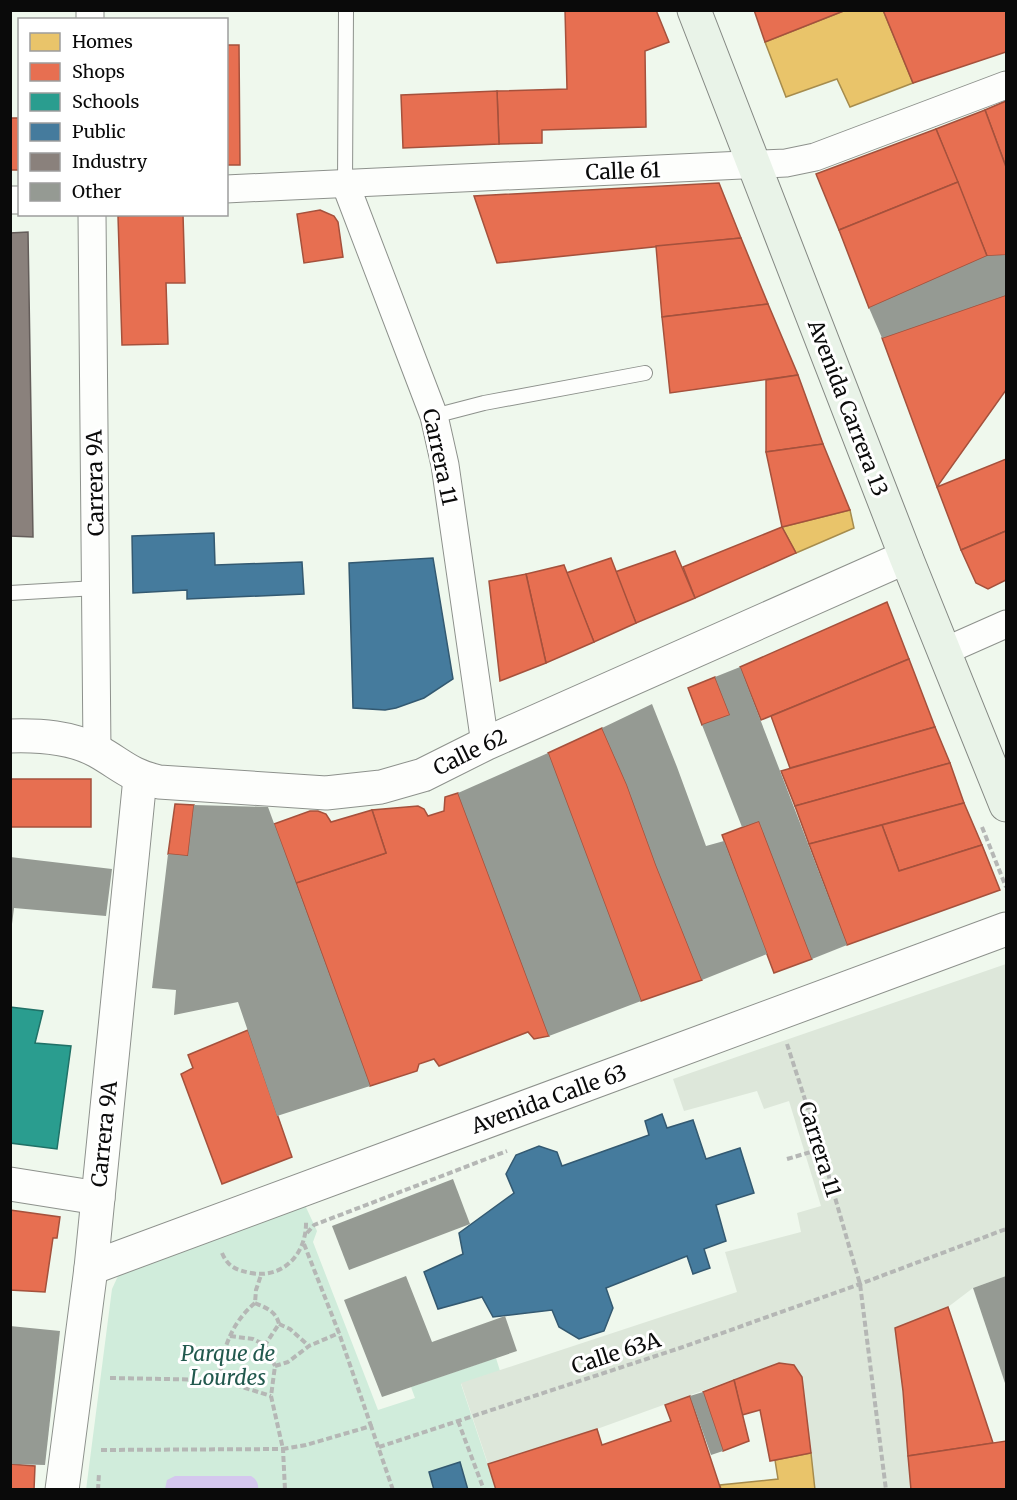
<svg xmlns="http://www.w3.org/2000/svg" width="1017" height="1500" font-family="Merriweather,serif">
	<rect width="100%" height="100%" fill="#eff8ed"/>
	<path fill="#d0ecdb" d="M 304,1203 L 317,1231 L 313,1242 L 378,1410 L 415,1398 L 411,1387 L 496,1358 L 500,1371 L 461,1384 L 496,1489 L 86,1490 L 112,1289 L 118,1276 L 128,1268 Z"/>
	<path fill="#dde7da" d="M 1006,964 L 1006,1276 L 973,1288 L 948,1307 L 895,1328 L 903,1391 L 911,1489 L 815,1489 L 802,1377 L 794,1365 L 786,1363 L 779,1363 L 597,1429 L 488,1464 L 461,1383 L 737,1292 L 725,1252 L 801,1232 L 797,1213 L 821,1206 L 789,1101 L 764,1109 L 757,1091 L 684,1111 L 673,1079 Z"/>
	<path fill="#d4c7ee" d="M 175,1476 L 251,1476 C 256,1479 259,1483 258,1490 L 165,1489 L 167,1480 Z"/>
	<g fill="#e9c46a" stroke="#a68c4d" stroke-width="1.5">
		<path d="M 846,10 L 883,10 L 913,83 L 850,107 L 837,79 L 786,97 L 765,42 Z"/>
		<path d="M 850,510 L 854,528 L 796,553 L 782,527 Z"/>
		<path d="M 811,1453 L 815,1490 L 721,1490 L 720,1485 L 778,1479 L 775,1460 Z"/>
	</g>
	<g fill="#e76f51" stroke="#a5513c" stroke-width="1.5">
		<path d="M 565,10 L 656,10 L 669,42 L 645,51 L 646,127 L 542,130 L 542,143 L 499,144 L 497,91 L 567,89 Z"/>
		<path d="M 754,10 L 846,10 L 765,42 Z"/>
		<path d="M 883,10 L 1006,10 L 1006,52 L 913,83 Z"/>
		<path d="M 226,45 L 239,45 L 240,165 L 226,165 Z"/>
		<path d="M 497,91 L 499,144 L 403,148 L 401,95 Z"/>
		<path d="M 1006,101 L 1006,167 L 985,110 Z"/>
		<path d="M 985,110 L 1006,167 L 1006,255 L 987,256 L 936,129 Z"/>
		<rect x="10" y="118" width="10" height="52"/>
		<path d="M 936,129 L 958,182 L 839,230 L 816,174 Z"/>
		<path d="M 958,182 L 987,256 L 869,308 L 839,230 Z"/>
		<path d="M 719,183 L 741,238 L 497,263 L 474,196 Z"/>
		<path d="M 320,210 L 334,216 L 338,222 L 343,257 L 304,263 L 297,214 Z"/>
		<path d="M 183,214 L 185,283 L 166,283 L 168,344 L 122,345 L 118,216 Z"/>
		<path d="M 741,238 L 768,304 L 662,317 L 656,246 Z"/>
		<path d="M 1006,295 L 1006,390 L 937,487 L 882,338 Z"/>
		<path d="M 768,304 L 798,375 L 670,393 L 662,317 Z"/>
		<path d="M 798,375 L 823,444 L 766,452 L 766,380 Z"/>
		<path d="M 823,444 L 850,510 L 782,527 L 766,452 Z"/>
		<path d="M 1006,459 L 1006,531 L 961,550 L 937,487 Z"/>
		<path d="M 782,527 L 796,553 L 695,598 L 683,567 Z"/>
		<path d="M 1006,531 L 1006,580 L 988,589 L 976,583 L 961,550 Z"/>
		<path d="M 675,551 L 695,598 L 636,623 L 615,572 Z"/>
		<path d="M 611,558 L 636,623 L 594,642 L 566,573 Z"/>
		<path d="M 564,565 L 594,642 L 546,663 L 526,574 Z"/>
		<path d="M 526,574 L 546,663 L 500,681 L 489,581 Z"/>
		<path d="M 887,602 L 909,659 L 761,720 L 740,667 Z"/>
		<path d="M 909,659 L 935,727 L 790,768 L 771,716 Z"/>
		<path d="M 715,677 L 730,715 L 702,725 L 688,688 Z"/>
		<path d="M 935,727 L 950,763 L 795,806 L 781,771 Z"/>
		<path d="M 602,728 L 627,785 L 656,865 L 702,980 L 641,1001 L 548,753 Z"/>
		<path d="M 950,763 L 964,803 L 809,844 L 795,806 Z"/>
		<rect x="10" y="779" width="81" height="48"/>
		<path d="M 458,793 L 549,1036 L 534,1039 L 528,1032 L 439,1066 L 434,1059 L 419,1064 L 417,1071 L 370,1086 L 296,883 L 386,853 L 372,810 L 418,806 L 424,809 L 428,816 L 444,811 L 445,797 Z"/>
		<path d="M 964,803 L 982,845 L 899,871 L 882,825 Z"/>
		<path d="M 175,804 L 194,805 L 188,856 L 168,854 Z"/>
		<path d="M 372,810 L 386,853 L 296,883 L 274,824 L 310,811 L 318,811 L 326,814 L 331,822 Z"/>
		<path d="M 759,821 L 812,959 L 774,973 L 722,835 Z"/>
		<path d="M 882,825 L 899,871 L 982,845 L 1000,890 L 847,945 L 809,844 Z"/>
		<path d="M 248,1030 L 292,1157 L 222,1184 L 181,1074 L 193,1068 L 188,1055 Z"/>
		<path d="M 10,1210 L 60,1217 L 57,1238 L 53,1238 L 45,1292 L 10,1290 Z"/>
		<path d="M 948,1307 L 993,1443 L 908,1456 L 903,1391 L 895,1328 Z"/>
		<path d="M 779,1363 L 794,1365 L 802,1377 L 811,1453 L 770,1461 L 760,1410 L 742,1415 L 734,1380 Z"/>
		<path d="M 734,1380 L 749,1441 L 723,1451 L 703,1392 Z"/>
		<path d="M 690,1396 L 721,1490 L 496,1490 L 488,1464 L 597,1429 L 602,1445 L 671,1421 L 665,1405 Z"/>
		<path d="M 1006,1441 L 1006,1490 L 911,1490 L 908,1456 Z"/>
		<path d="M 10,1464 L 35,1466 L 34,1490 L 10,1490 Z"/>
	</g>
	<path fill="#2a9d8f" stroke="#207167" stroke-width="1.5" d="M 10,1007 L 43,1011 L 35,1043 L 71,1046 L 57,1149 L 10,1143 Z"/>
	<g fill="#457b9d" stroke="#335971" stroke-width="1.5">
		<path d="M 214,533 L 215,565 L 302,562 L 304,594 L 187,599 L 187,590 L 133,593 L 132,536 Z"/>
		<path d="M 433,558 L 453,679 L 424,698 L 396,708 L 385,710 L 353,708 L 349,563 Z"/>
		<path d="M 662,1114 L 667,1128 L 693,1120 L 706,1159 L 740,1148 L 754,1193 L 716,1205 L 726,1241 L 704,1249 L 710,1268 L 693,1274 L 687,1256 L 606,1288 L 613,1308 L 604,1331 L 579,1339 L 559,1327 L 552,1310 L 493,1317 L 482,1297 L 438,1309 L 424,1272 L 463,1254 L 459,1233 L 514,1193 L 506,1174 L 516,1155 L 539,1146 L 557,1152 L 562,1166 L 649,1135 L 645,1121 Z"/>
		<path d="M 460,1462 L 468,1490 L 434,1490 L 429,1472 Z"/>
	</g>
	<path fill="#8a817c" stroke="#645d5a" stroke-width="1.5" d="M 28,232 L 33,537 L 10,536 L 10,233 Z"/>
	<g fill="#959a93">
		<path d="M 1006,255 L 1006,295 L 882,338 L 869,308 L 987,256 Z"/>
		<path d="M 740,667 L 847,945 L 812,959 L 759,821 L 742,827 L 702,725 L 730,715 L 715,677 Z"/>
		<path d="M 652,704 L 677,767 L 706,846 L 724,841 L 767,954 L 702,980 L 656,865 L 627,785 L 602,728 Z"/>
		<path d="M 548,753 L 641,1001 L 549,1036 L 458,793 Z"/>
		<path d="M 194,805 L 268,807 L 370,1086 L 277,1116 L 238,1002 L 174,1015 L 176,990 L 152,988 L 168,854 L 188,856 Z"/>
		<path d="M 10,857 L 112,869 L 106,916 L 14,908 L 12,924 L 10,924 Z"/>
		<path d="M 453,1179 L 470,1224 L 349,1270 L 332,1226 Z"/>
		<path d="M 406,1276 L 432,1342 L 505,1316 L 517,1351 L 382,1397 L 344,1300 Z"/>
		<path d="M 1006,1276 L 1006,1386 L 973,1288 Z"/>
		<path d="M 10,1326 L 60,1331 L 45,1465 L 10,1464 Z"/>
		<path d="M 703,1392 L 723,1451 L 711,1455 L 690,1396 Z"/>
	</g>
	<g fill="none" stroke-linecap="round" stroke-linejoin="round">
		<g stroke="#8d918c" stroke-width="16">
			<g id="service">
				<path d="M 345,183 L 346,10"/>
				<path d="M 434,416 L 484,403 L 645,373"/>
				<path d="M 10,593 L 96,588"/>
			</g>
		</g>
		<g stroke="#8d918c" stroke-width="29">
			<g id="minor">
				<path d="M 90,10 L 90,20"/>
				<path d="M 345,183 L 434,416 L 445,465 L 485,744"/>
				<path d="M 226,189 L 786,163 L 815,157 L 1006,85"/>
				<path d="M 10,200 L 20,200"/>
				<path d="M 92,214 L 97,751"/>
				<path d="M 945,651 L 1006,624"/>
			</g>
		</g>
		<g stroke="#8d918c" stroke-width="35">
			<g id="tertiary">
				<path d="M 10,736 C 40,735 71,737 97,751 C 122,765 129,775 159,782 L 326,793 L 381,787 L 423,775 L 485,744 L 906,557"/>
				<path d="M 10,1184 L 98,1198"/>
				<path d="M 91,1268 L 1006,929"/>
				<path d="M 62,1490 L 91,1268 L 140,778"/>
			</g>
		</g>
		<g stroke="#848883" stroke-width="35">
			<path id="secondary" d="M 694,10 L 906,557 L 1006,805"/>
		</g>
		<g stroke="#b5b7b5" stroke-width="4" stroke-dasharray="6 3" stroke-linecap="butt">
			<path d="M 982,827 L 1006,887"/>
			<path d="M 787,1044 L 821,1149 L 860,1284 L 886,1490"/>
			<path d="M 787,1159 L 821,1149"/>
			<path d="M 307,1233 L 314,1225 L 507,1151"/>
			<path d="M 304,1244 L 339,1333 L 371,1426"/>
			<path d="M 222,1253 C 228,1267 236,1270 251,1273 C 284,1279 307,1253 306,1221"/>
			<path d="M 255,1303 C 266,1308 276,1311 279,1324 L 265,1345"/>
			<path d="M 279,1324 L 290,1329 L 309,1346"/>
			<path d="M 230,1336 L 253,1339 L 265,1345 L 275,1366 L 271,1396 L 283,1449 L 306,1445 L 371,1426 L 393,1490"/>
			<path d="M 275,1366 L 288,1362 L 309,1346 L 339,1333"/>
			<path d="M 110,1378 L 220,1380 L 271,1396"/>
			<path d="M 220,1380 C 221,1351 232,1322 255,1303 L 256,1290 L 261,1275"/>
			<path d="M 458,1421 L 484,1490"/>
			<path d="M 379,1447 L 680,1348 L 860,1284 L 1006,1229"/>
			<path d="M 101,1450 L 283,1449 L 285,1490"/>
			<path d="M 98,1490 L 99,1473"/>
		</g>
		<use href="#service" stroke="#fdfefc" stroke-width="14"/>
		<use href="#minor" stroke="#fdfefc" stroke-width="27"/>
		<use href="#tertiary" stroke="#fdfefc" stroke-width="33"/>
		<use href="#secondary" stroke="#e9f3e8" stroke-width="33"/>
	</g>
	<g text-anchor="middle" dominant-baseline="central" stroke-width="6" stroke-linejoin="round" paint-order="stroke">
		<g font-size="21" fill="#0a0a0a" stroke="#fff">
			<text transform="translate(623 171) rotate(-2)">Calle 61</text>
			<text transform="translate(848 408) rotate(69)">Avenida Carrera 13</text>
			<text transform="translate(440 457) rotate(78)">Carrera 11</text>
			<text transform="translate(95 483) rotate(-91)">Carrera 9A</text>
			<text transform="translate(470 752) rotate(-26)">Calle 62</text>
			<text transform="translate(549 1099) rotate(-20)">Avenida Calle 63</text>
			<text transform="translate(104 1134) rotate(-84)">Carrera 9A</text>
			<text transform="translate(820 1149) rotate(73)">Carrera 11</text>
			<text transform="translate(616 1353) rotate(-18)">Calle 63A</text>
		</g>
		<g font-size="21" font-style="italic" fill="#22594e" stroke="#fff">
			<text x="228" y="1353">Parque de<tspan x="228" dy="24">Lourdes</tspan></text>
		</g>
	</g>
	<rect width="1017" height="1500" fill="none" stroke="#0a0a0a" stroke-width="24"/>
	<rect x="18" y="18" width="210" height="198" fill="#ffffff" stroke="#9d9d9d" stroke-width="1.5"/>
	<rect x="30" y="33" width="30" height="18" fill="#e9c46a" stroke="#9d9d9d" stroke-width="1.5"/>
	<text x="72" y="48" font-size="18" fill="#0a0a0a">Homes</text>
	<rect x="30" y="63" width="30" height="18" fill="#e76f51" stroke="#9d9d9d" stroke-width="1.5"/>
	<text x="72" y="78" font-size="18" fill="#0a0a0a">Shops</text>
	<rect x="30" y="93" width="30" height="18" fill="#2a9d8f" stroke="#9d9d9d" stroke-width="1.5"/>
	<text x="72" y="108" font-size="18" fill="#0a0a0a">Schools</text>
	<rect x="30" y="123" width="30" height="18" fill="#457b9d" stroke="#9d9d9d" stroke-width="1.5"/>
	<text x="72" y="138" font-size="18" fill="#0a0a0a">Public</text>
	<rect x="30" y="153" width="30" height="18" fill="#8a817c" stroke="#9d9d9d" stroke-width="1.5"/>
	<text x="72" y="168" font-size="18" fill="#0a0a0a">Industry</text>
	<rect x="30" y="183" width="30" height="18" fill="#959a93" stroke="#9d9d9d" stroke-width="1.5"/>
	<text x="72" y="198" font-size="18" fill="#0a0a0a">Other</text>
</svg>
